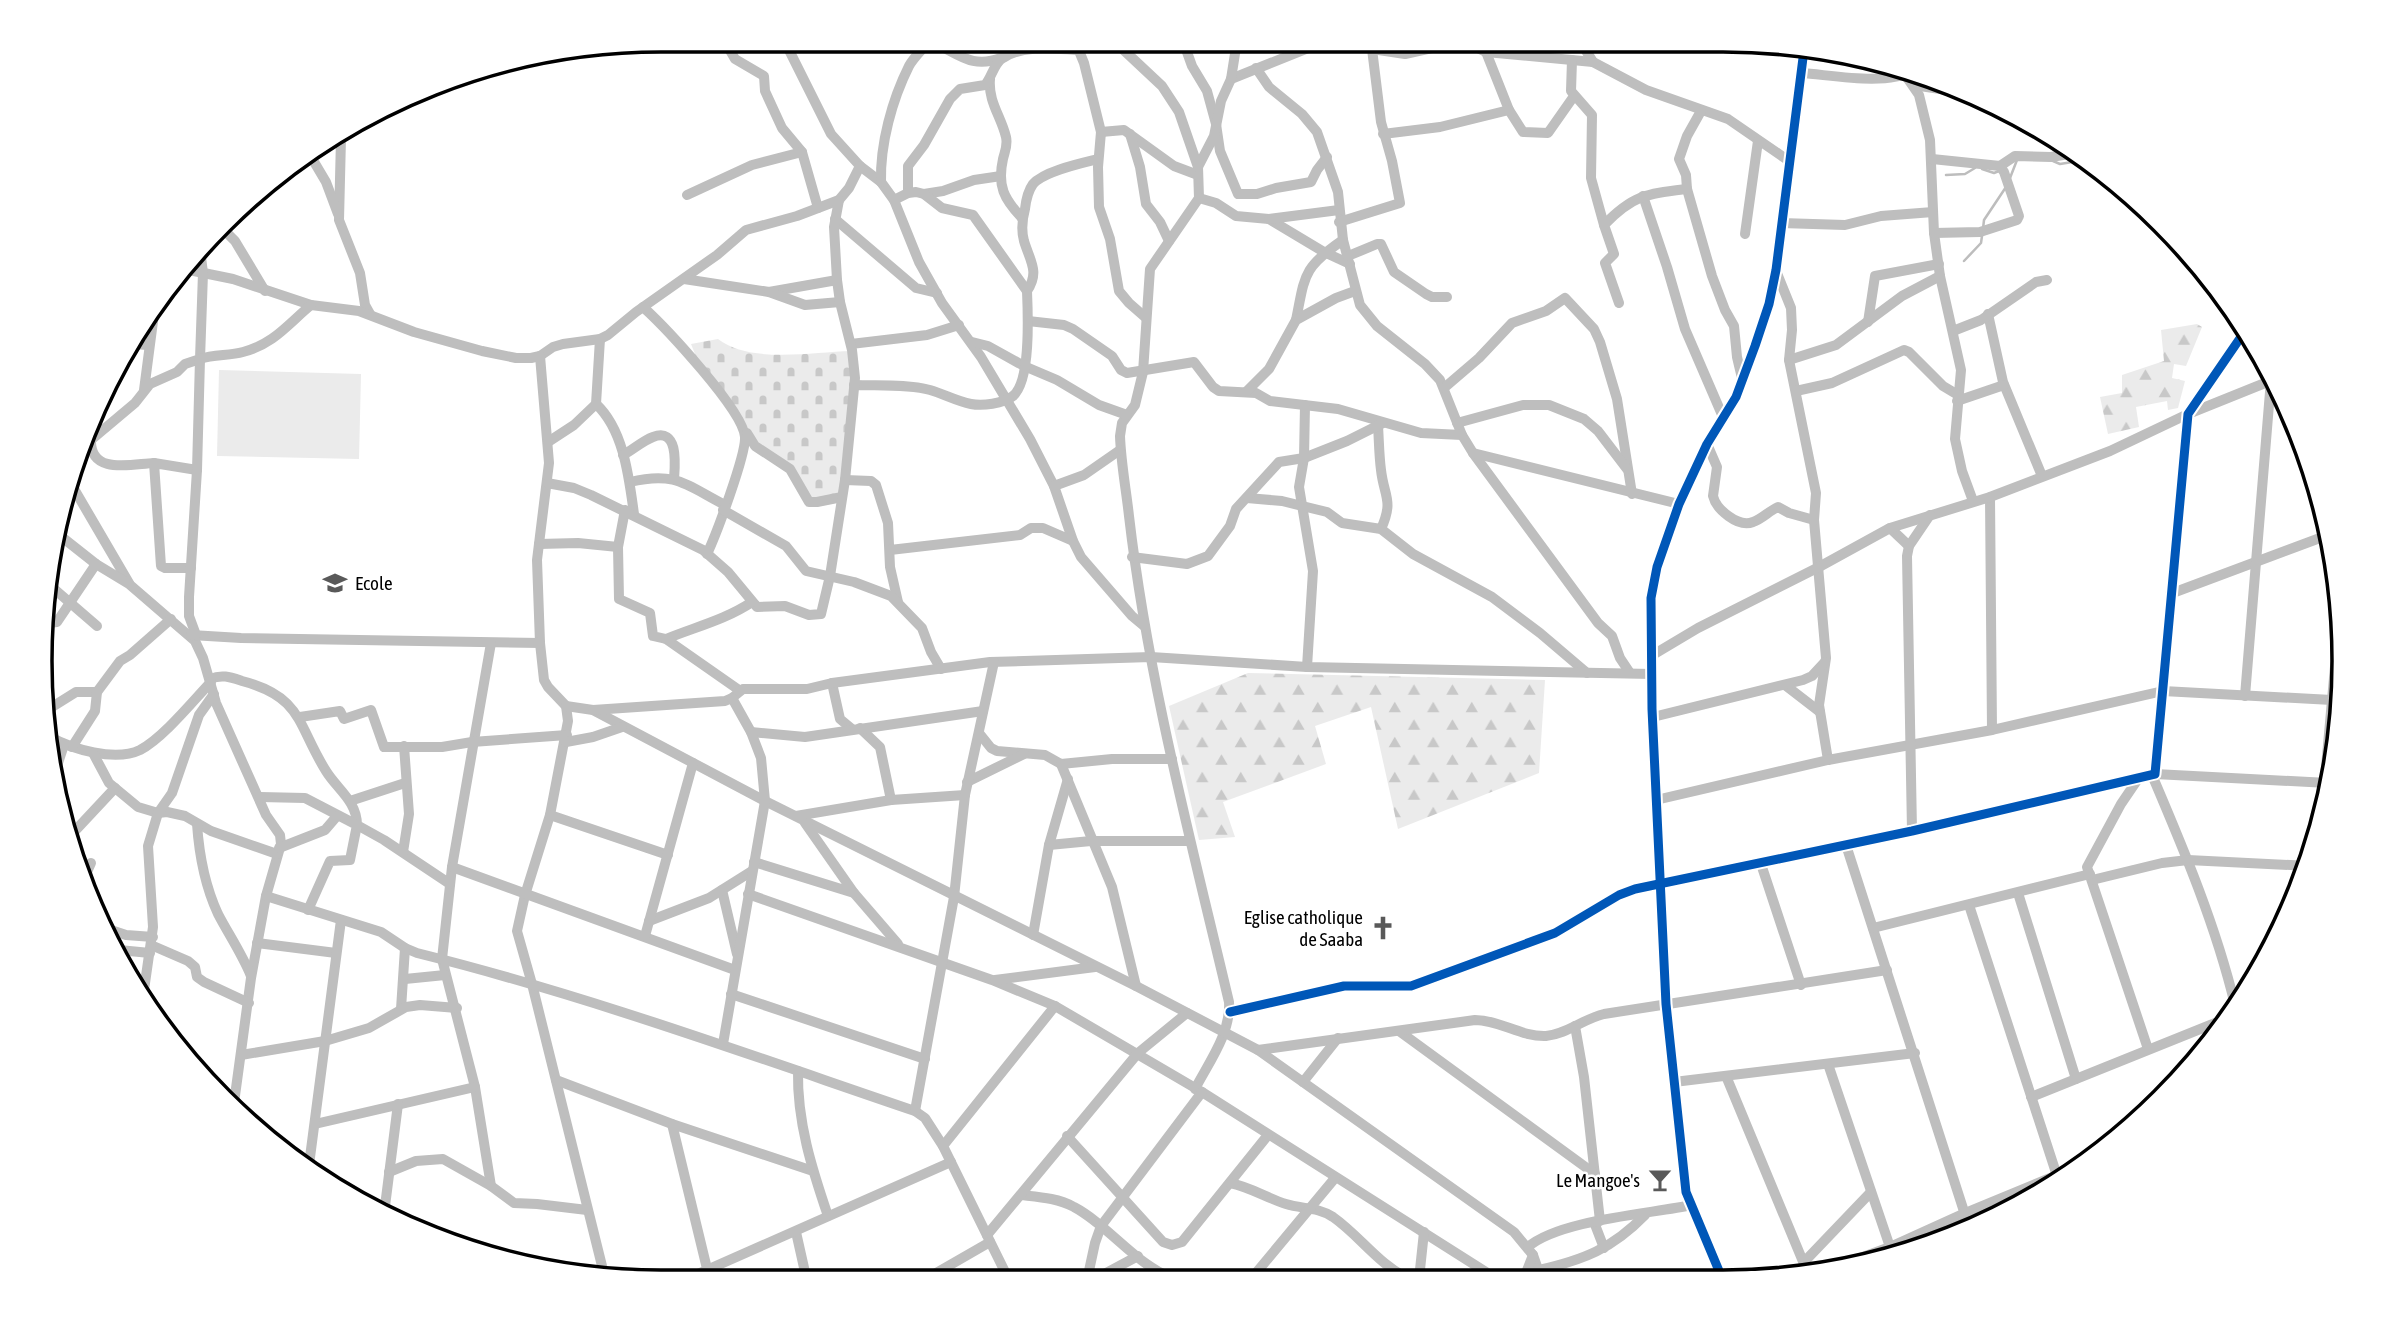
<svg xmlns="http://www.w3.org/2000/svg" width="2384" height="1323" font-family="'Asap Condensed',sans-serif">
	<defs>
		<pattern id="forest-firs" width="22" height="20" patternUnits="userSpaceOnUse" patternTransform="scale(1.75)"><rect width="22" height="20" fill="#ebebeb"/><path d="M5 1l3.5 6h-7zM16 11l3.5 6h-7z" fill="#c8c8c8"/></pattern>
		<pattern id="cemetery-stones" width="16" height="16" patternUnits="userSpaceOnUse" patternTransform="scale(1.75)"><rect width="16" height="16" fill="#ebebeb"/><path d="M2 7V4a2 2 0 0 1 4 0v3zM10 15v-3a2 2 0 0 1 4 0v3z" fill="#c8c8c8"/></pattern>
	</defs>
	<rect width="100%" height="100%" fill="#fff"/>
	<g fill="url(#forest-firs)">
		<path d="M 2197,324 L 2202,327 L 2186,366 L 2174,364 L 2172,378 L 2185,381 L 2178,408 L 2168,410 L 2167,401 L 2136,407 L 2139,427 L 2108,434 L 2100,397 L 2122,393 L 2122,375 L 2164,361 L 2161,330 Z"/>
		<path d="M 1248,673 L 1545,680 L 1539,773 L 1398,829 L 1371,707 L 1315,726 L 1326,764 L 1223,802 L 1235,837 L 1199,840 L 1169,706 Z"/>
	</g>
	<path fill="url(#cemetery-stones)" d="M 718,339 C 750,364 812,352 851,351 L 857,378 L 842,494 L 804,501 L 785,462 L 760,448 L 699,364 L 691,344 Z"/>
	<path fill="#ebebeb" d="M 219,370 L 361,374 L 359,459 L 217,456 Z"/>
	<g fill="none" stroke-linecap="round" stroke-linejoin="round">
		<g stroke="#bdbdbd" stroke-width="2.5">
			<path d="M 2053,161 L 2060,164 L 2085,160"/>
			<path d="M 1982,169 L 1994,173 L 1999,171"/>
			<path d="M 1946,175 L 1965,174 L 1975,168"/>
			<path d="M 2010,178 L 2017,160"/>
			<path d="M 1983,229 L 1984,220 L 2006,187"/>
			<path d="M 1964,261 L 1981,243 L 1982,236"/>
		</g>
		<g stroke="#bebebe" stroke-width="10">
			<path d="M 724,40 L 735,59 L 764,76 L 765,91 L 782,128 L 802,152 L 818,208"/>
			<path d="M 784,40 L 831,134 L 860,166 L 881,182 L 894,200 L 919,262 L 942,303 L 981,357 L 1030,439 L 1054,486 L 1073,541 L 1081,557 L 1132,616 L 1144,626"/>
			<path d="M 929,41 C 957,51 969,70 1001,58"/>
			<path d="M 1075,41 L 1084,63 L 1101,132 L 1098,167 L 1099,207 L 1110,239 L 1119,291 L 1129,303 L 1145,317"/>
			<path d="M 1114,41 L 1162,86 L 1179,112 L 1198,167 L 1199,198 L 1150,269 L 1143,372 L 1135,405 L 1122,423 L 1120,436 C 1121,463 1126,489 1129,516 C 1148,680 1191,841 1229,1002 C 1231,1033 1209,1062 1195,1089"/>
			<path d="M 1183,41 L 1192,66 L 1207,91 L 1216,124 L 1220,151 L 1238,194 L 1257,194 L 1276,188 L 1311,182 L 1317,170 L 1327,157"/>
			<path d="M 1463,41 L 1486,52 L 1593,62"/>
			<path d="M 1580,41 L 1593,62 L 1646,90 L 1728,119 L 1789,161"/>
			<path d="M 1486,52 L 1509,110 L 1523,132 L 1548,133 L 1574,96"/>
			<path d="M 1572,60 L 1571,91 L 1592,115 L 1591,178 L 1604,225"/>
			<path d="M 1256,68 L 1269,87 L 1302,114 L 1317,132 L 1338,192 L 1343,240 L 1360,305 L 1377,326 L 1425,364 L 1440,380 L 1462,435 L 1473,453 L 1598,623 L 1612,636 L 1620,658 L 1630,673"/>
			<path d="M 1901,69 L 1919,95 L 1930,140 L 1934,233 L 1940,276 L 1961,370 L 1955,439 L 1962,471 L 1973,501"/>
			<path d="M 1802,73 C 1831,75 1887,86 1912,71"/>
			<path d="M 990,79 C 988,102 1001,116 1006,137 C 1008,145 1005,151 1003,159 C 997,186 1004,199 1022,218"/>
			<path d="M 1231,79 L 1318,44 L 1355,43 L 1372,49 L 1405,54 L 1432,48 L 1469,44"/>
			<path d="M 1913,85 L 1947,90 L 1958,89"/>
			<path d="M 1701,111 L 1687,136 L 1679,159 L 1686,175 L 1687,189 L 1712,276 L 1725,310 L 1734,326 L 1737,357 L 1742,378"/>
			<path d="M 1101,132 L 1124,130 L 1174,166 L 1198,175"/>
			<path d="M 1130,134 L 1140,167 L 1146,204 L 1160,222 L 1169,241"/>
			<path d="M 1383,134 L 1440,127 L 1509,110"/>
			<path d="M 341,138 L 339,220 L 360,273 L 365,305 L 370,314"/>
			<path d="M 310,155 L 326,182 L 338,214"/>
			<path d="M 1932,159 L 2000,166 L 2004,172 L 2019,216 L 2017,220 L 1980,232 L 1934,233"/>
			<path d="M 2000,166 L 2015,156 L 2051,157 L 2075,153"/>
			<path d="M 1198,167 L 1214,136 L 1221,101 L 1231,79 L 1237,41"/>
			<path d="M 881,182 C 880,144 892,100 909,66 C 914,57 923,49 929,41"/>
			<path d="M 908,193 L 908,166 L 924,145 L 950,99 L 960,89 L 985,85 C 992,77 994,63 1003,58 C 1024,44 1056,49 1079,50"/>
			<path d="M 924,194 L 943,191 L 974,180 L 1001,176"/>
			<path d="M 687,195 L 752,165 L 802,152"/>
			<path d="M 1643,196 L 1667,267 L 1685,329 L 1723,417"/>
			<path d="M 1199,198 L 1216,203 L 1236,216 L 1269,219 L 1324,252 L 1350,264"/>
			<path d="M 835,219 L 916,288 L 937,293"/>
			<path d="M 1269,219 L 1339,210"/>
			<path d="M 1339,222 L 1400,203 L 1392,161 L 1381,122 L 1372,49"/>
			<path d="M 1781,223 L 1845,225 L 1881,216 L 1933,212"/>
			<path d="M 225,231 L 235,241 L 265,291"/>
			<path d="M 1745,234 L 1758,141"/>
			<path d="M 1348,256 L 1377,244 L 1381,244 L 1394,272 L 1426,294 L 1432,297 L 1447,297"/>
			<path d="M 189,270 L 233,279 L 311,305 L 359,311 L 414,332 L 482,351 L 516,358 L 531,358 L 540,356 L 553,347 L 563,344 L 600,339 L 608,335 L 636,312 L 717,255 L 746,230 L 797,216 L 839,200 L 849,188 L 860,166"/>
			<path d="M 1776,271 L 1791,308 L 1792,330 L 1789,360 L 1816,493 L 1814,520 L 1826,658 L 1819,705 L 1828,760"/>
			<path d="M 684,279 L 769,292 L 837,280"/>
			<path d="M 1027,291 C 1040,272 1030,261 1024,241 C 1021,230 1022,220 1025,209 C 1026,200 1028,191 1033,184 C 1044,171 1082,163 1098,159"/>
			<path d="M 769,292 L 805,305 L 840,302"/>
			<path d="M 1619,303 L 1605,263 L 1614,254 L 1604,225 C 1633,195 1646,194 1687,189"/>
			<path d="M 643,307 C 665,327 743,410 745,437 C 746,455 716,535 707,554"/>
			<path d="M 1988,314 L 2003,382 L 2042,476"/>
			<path d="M 1296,320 C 1305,276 1302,268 1343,240"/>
			<path d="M 1028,321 L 1064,325 L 1073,329 L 1112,356 L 1121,370 L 1127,373 L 1194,362 L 1213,387 L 1219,391 L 1256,393 L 1270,401 L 1338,409 L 1421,433 L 1462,435"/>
			<path d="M 1868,322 L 1875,276 L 1939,264"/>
			<path d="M 1953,331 L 1981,320 L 2036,282 L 2047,280"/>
			<path d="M 972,342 L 988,346 L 1024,366 L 1057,380 L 1099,405 L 1127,415"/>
			<path d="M 132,344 L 148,345"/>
			<path d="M 851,344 L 927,335 L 959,325"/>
			<path d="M 540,356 L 549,463 L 537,560 L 540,643 L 544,680 L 548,687 L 566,706 L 568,721 L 550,815 L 525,895 L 517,931 L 532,984 L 605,1278"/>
			<path d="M 1789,360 L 1836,345 L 1902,296 L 1940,276"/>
			<path d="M 854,385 C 879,386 906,384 930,390 C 944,394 956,401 971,404 C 982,406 1003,404 1013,396 C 1031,381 1028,314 1027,291 L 973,215 L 942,208 L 924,194 L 916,192 L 908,193 L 894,200"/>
			<path d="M 1444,388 L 1479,358 L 1512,323 L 1546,311 L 1565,298 L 1594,329 L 1600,342 L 1617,399 L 1632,494"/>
			<path d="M 144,390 L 155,306"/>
			<path d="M 1796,391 L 1832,383 L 1904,350 L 1909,352 L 1943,386 L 1958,395"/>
			<path d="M 1246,392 L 1269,369 L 1296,320 L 1336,298 L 1355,291"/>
			<path d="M 1957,401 L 2004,385"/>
			<path d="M 596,404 C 624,430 629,478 634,514"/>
			<path d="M 1305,405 L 1304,458 L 1299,487 L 1313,571 L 1307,667"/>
			<path d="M 1457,423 L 1523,405 L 1549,405 L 1584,419 L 1598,431 L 1627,469"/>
			<path d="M 1378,426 C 1379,440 1379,455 1381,470 C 1384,497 1394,500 1381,529"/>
			<path d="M 747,433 L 755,446 L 790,469 L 809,502 L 817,502 L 842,497"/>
			<path d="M 548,442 L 574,425 L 596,404 L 600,339"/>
			<path d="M 1707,444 L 1717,467 L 1713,496 C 1716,509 1738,528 1753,522 C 1762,519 1769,511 1778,507 L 1789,513 L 1814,520"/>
			<path d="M 1473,453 L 1679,504"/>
			<path d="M 623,455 C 633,450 642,441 653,437 C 679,427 675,465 674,479"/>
			<path d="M 154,463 C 131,464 90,475 91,440 L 135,403 L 150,384 L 177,372 L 185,364 L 200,359 L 203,273 L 201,257"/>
			<path d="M 845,480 L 871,481 L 876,485 L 888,523 L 890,567 L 898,602"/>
			<path d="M 70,482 L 129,583"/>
			<path d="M 630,482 C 676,471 686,485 725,505"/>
			<path d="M 547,483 L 574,488 L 591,495 L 703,550 L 728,572 L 757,607 L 785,606 L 809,615 L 821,614 L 830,576 L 845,480 L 855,378 L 852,350 L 840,302 L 837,280 L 834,227 L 839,200"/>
			<path d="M 1054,486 L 1084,475 L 1120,450"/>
			<path d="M 1990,497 L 1992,730"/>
			<path d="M 1247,498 L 1282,501 L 1327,512 L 1342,523 L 1381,529 L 1413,554 L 1492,597 L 1540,633 L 1587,673"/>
			<path d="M 625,510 L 618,547 L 619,599 L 650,613 L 653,636 L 666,639 L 739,690"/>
			<path d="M 723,510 L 786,546 L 806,571 L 854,582 L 891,596 L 922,628 L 931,652 L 941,669"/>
			<path d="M 1890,528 L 1909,546"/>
			<path d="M 58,534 L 96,564 L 129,584 L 195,641 L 203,658 L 216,703 L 266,815 L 280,835 L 281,844 L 266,896 L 251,978 L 234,1103"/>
			<path d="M 539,544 L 578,543 L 618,547"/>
			<path d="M 890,550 L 1020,535 L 1031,528 L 1043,528 L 1073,541"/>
			<path d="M 1132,557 L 1187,564 L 1208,556 L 1230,526 L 1236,509 L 1279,462 L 1304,458 L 1347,441 L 1383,423"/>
			<path d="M 191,568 L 165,568 L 161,566 L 154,463 L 197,470"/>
			<path d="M 53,588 L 97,626"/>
			<path d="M 2170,594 L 2328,535"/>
			<path d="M 49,623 L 57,622 L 96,564"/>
			<path d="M 191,635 L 241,638 L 540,643"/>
			<path d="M 196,635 L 189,616 L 189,597 L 197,470 L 200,359 C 214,354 229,356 243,352 C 274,344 288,324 311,305"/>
			<path d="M 666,639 C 695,627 725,620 752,602"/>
			<path d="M 491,643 L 452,867 L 442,959 L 475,1087 L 491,1186"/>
			<path d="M 1651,656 L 1698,628 L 1819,567 L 1890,528 L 1990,497 L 2110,451 L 2188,414 L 2275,379"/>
			<path d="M 210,679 C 222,674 230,677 242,681 C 303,697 297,725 326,771 C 337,789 357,801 357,825 L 384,840 L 450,884"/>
			<path d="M 832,683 L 840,719 L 852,729"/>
			<path d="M 1785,685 L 1820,712"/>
			<path d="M 2245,696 L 2271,380"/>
			<path d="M 566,706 L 593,710 L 765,801 L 1136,986 L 1258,1050 L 1514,1232 L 1533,1255 L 1541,1278"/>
			<path d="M 593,710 L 725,701 L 732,698 L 743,689 L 807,689 L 832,683 L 990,662 L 1151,657 L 1307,667 L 1652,674"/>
			<path d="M 44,712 L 76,692 L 97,692"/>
			<path d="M 300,717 L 340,711 L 344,719 L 371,710 L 384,747 L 442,747 L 472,742 L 567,735"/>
			<path d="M 1653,717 L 1803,680 L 1812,676 L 1825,662"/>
			<path d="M 860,728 L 880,747 L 891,800"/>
			<path d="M 751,732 L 805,737 L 983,711"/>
			<path d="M 979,733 L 991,748 L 997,751 L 1045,755 L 1061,764 L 1112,759 L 1172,759"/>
			<path d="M 50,737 C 72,749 115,762 140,750 C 163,738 193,701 211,682"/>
			<path d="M 566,742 L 593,737 L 622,727"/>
			<path d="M 72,747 L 95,711 L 97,692 L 120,661 L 130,655 L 171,619"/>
			<path d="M 93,753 L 109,783 L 138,807 L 158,813 L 167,812 L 185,816 L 211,831 L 277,854"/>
			<path d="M 1061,764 L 1112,887 L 1136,986"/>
			<path d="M 57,766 L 64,745"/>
			<path d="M 2155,774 L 2328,783"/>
			<path d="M 2152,775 C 2184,850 2216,926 2235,1005"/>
			<path d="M 2138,779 L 2121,804 L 2087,867 L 2148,1049"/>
			<path d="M 967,782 L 1024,754"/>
			<path d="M 260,797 L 305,798 L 357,825 L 350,860 L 330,861 L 308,910"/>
			<path d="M 1656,800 L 1828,760 L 1992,730 L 2163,691 L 2332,700"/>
			<path d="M 350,801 L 405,783"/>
			<path d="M 2322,812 L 2338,633 L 2342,617"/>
			<path d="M 550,815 L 668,855"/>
			<path d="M 796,816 L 891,800 L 965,795"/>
			<path d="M 805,823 L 854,893 L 898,944"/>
			<path d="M 197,824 C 199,853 205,886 218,914 C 229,935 242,954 251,976"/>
			<path d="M 1912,831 L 1907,556 L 1909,546 L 1930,515"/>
			<path d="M 72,834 L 115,788"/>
			<path d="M 1049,845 L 1091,841 L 1190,841"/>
			<path d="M 1846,845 L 1969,1227"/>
			<path d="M 279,848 L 325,830 L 337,816"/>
			<path d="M 403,852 L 409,814 L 404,746"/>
			<path d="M 754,862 L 854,893"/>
			<path d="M 1761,864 L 1801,985"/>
			<path d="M 452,867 L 735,970"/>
			<path d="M 2092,880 L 2162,863 L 2188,860 L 2309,866"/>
			<path d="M 83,881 L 91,863"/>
			<path d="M 722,890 L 737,954"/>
			<path d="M 2018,893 L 2076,1079"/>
			<path d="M 748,894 L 992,980 L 1055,1006 L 1202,1092 L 1497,1279"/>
			<path d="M 266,896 L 381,932 L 405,948 L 417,953 C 586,995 750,1055 915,1111 L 925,1118 L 943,1146 L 1009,1280"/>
			<path d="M 1969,905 L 2059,1182"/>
			<path d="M 649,921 L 709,898 L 752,871"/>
			<path d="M 105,928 L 126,935 L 153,937"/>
			<path d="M 1873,928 L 2090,874"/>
			<path d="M 1033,935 L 1049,845 L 1068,779"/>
			<path d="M 645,936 L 693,763"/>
			<path d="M 257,943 L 336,953"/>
			<path d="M 151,945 L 188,961 L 195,967 L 197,977 L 204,982 L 249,1003"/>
			<path d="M 119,950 L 150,953"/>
			<path d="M 405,979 L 445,975"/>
			<path d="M 995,980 L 1095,967"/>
			<path d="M 144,990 L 153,927 L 148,846 L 158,813 L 172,793 L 199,715 L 214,694"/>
			<path d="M 731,994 L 925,1059"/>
			<path d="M 401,1009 L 405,948"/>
			<path d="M 1230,1012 L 1344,986 L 1411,986 L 1555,933 L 1619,895 L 1635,889 L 1912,831 L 2155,774 L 2188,414 L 2245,331"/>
			<path d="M 1575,1026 L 1584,1077 L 1600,1221"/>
			<path d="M 1399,1031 L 1595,1174"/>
			<path d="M 723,1044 L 765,801 L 761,758 L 751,732 L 732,698"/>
			<path d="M 1258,1050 L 1475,1020 C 1500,1020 1521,1037 1546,1036 C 1567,1034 1583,1019 1604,1014 L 1887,970"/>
			<path d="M 241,1055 L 325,1041 L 369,1028 L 406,1007 L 420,1005 L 457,1008"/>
			<path d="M 1828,1064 L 1890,1247"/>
			<path d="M 798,1071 C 797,1122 812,1169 828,1216"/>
			<path d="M 1726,1076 L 1809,1276"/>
			<path d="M 556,1080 L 672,1124 L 813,1171"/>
			<path d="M 1303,1082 L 1338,1038"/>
			<path d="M 1674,1082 L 1915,1053"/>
			<path d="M 2031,1097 L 2225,1019"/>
			<path d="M 915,1111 L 954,897 L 965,795 L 994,662"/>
			<path d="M 315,1124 L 475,1087"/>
			<path d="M 672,1124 L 710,1281"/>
			<path d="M 1067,1136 L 1163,1242 L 1172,1245 L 1182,1242 L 1268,1135"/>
			<path d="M 943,1146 L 1055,1006"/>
			<path d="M 309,1165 L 341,920"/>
			<path d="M 389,1172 L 416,1161 L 443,1159 L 491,1186 L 514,1203 L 537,1204 L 587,1210"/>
			<path d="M 1230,1183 C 1250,1187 1267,1198 1286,1204 C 1302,1209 1318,1207 1333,1217 C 1360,1236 1378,1264 1409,1279"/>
			<path d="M 1021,1195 C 1039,1197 1058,1198 1074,1207 C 1110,1226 1139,1269 1178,1280"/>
			<path d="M 384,1214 L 398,1104"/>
			<path d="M 1594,1222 L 1604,1248"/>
			<path d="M 796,1232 L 807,1281"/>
			<path d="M 987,1235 L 1138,1053 L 1187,1013"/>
			<path d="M 1528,1247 C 1559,1220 1649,1214 1692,1205"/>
			<path d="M 1805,1261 L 1871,1192"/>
			<path d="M 1539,1270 C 1583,1260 1612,1249 1645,1215"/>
			<path d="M 1814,1275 L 1890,1247 L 1965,1213 L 2084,1164"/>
			<path d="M 1524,1278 L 1533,1255"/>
			<path d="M 1722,1278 L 1686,1192 L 1666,1004 L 1652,709 L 1651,598 L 1657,567 L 1679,504 L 1707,444 L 1736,397 L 1755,346 L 1769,304 L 1776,270 L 1804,50"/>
			<path d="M 1251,1279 L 1335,1178"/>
			<path d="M 1419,1279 L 1424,1232"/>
			<path d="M 924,1280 L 990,1242"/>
			<path d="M 1087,1280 L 1095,1243 L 1101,1226 L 1202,1092"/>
			<path d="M 1093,1280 L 1138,1256"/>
			<path d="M 682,1281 L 951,1162"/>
		</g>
		<g stroke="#fff" stroke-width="13">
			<g id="cycleway">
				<path d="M 1230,1012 L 1344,986 L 1411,986 L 1555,933 L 1619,895 L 1635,889 L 1912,831 L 2155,774 L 2188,414 L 2245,331"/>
				<path d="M 1722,1278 L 1686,1192 L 1666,1004 L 1652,709 L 1651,598 L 1657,567 L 1679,504 L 1707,444 L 1736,397 L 1755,346 L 1769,304 L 1776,270 L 1804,50"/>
			</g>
		</g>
		<use href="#cycleway" stroke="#0057b8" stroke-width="9"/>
	</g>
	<defs>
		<g id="school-bare" transform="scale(1.89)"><path d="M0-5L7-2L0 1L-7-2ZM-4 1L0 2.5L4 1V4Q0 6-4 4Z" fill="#595959" stroke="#fff" stroke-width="2.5" paint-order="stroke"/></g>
		<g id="church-bare" transform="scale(1.89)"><path d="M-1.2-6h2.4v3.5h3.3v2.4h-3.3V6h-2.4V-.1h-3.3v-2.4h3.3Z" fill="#595959" stroke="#fff" stroke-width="2.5" paint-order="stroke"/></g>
		<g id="bar-bare" transform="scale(1.89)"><path d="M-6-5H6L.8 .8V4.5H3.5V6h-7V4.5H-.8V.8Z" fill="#595959" stroke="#fff" stroke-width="2.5" paint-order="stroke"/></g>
	</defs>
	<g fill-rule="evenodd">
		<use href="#school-bare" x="335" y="583"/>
		<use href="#church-bare" x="1383" y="928"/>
		<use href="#bar-bare" x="1660" y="1180"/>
	</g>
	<g text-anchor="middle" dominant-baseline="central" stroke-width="5" stroke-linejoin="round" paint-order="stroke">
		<g font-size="19" fill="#000" stroke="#fff" text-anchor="end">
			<text x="355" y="583" text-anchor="start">Ecole</text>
			<text x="1363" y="917">Eglise catholique<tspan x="1363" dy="22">de Saaba</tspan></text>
			<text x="1640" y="1180">Le Mangoe's</text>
		</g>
	</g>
	<path d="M0 0H2384V1323H0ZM661 52H1723A609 609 0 0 1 2332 661V661A609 609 0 0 1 1723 1270H661A609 609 0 0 1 52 661V661A609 609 0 0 1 661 52Z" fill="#fff" fill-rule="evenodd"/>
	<path fill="none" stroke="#000" stroke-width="3.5" d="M661 52H1723A609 609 0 0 1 2332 661V661A609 609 0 0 1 1723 1270H661A609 609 0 0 1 52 661V661A609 609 0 0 1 661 52Z"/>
</svg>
